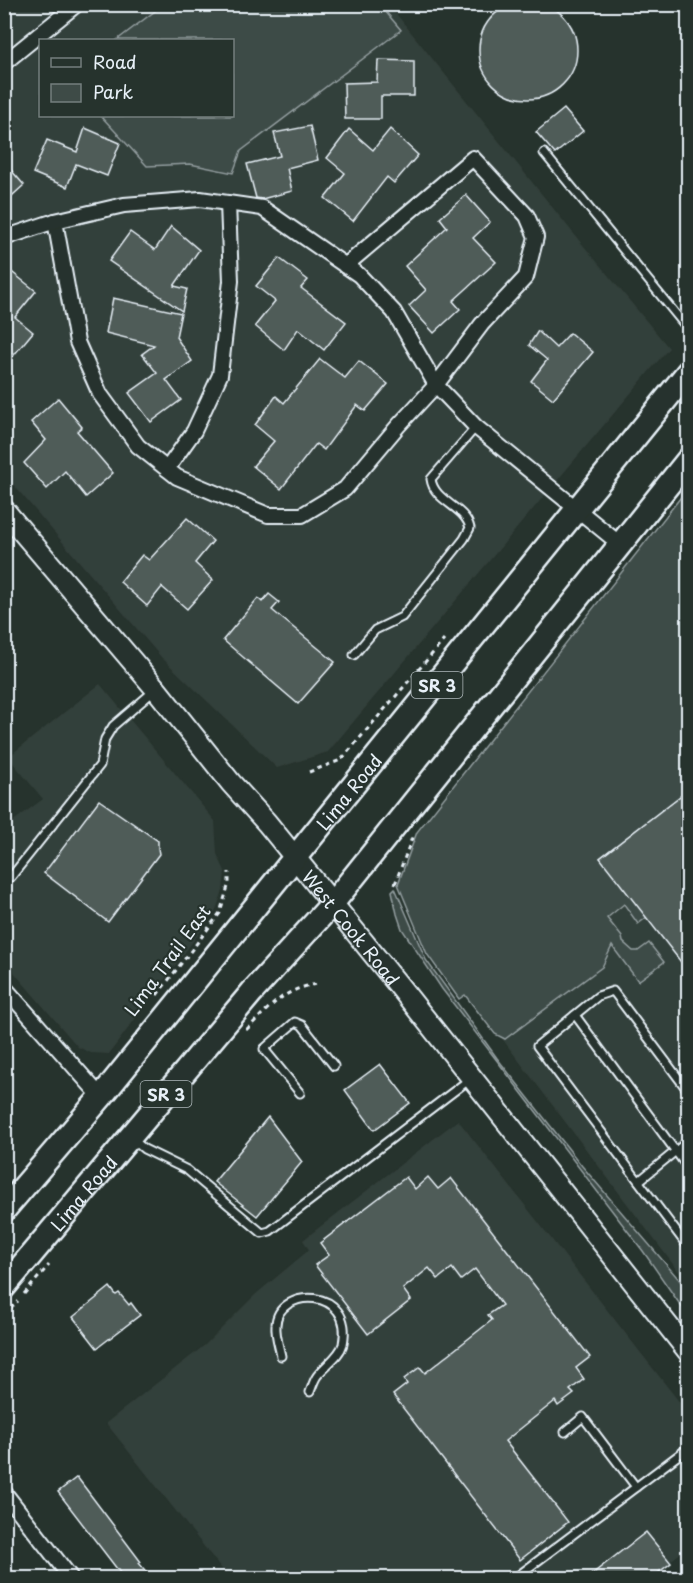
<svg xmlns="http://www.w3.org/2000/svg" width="693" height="1583" font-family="'Playpen Sans',sans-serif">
	<rect width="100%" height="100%" fill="#26332d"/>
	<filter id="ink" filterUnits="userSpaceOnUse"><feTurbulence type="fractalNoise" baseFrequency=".0167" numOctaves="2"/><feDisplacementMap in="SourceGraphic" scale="12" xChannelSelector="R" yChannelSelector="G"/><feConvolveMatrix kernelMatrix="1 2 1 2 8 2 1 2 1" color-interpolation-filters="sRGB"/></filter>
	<g filter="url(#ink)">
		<g fill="#333f3a" fill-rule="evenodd">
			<path d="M 4,5 L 389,5 L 578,239 L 669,348 L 328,752 L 277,768 L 161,657 L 5,475 ZM 40,40 L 232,40 L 232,116 L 40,116 Z"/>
			<path d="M 688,511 L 688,1284 L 438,954 Z"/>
			<path d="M 100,684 L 215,821 L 217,854 L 225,871 L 223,891 L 215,912 L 109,1054 L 91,1053 L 78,1047 L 5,962 L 4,828 L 43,799 L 8,757 Z"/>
			<path d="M 458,1120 L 688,1413 L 688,1547 L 649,1578 L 229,1578 L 106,1423 L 205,1345 L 256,1294 L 309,1250 L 303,1240 Z"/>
		</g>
		<g fill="#3e4b47" stroke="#939ea0" stroke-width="1.5">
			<path d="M 163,5 L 380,5 L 401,30 L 241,151 L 233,173 L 190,164 L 147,166 L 101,116 L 232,116 L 232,40 L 117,40 Z"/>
			<path d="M 688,488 L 688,790 L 600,858 L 647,917 L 638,924 L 624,904 L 607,918 L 622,937 L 623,942 L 633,951 L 638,951 L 649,943 L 664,962 L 638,981 L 612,946 L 602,967 L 505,1039 L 495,1034 L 465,995 L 459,999 L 427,954 L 398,884 L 417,832 Z"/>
			<path d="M 395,888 L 426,960 L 497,1058 L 582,1166 L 688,1290 L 688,1316 L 643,1251 L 442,989 L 402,929 L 397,914 L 392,891 Z"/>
		</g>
		<g fill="#505c59" stroke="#e8f1f8" stroke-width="1.5">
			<circle cx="528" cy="50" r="49"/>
			<path d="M 378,60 L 414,61 L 414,96 L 381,96 L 381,119 L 345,119 L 344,83 L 377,82 Z"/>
			<path d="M 564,109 L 583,131 L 555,154 L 536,132 Z"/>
			<path d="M 310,126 L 318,160 L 287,168 L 292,191 L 262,199 L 256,198 L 247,164 L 280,156 L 274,133 Z"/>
			<path d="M 85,128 L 120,143 L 107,176 L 76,164 L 67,187 L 33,173 L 47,140 L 77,152 Z"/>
			<path d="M 349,129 L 373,150 L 390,129 L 418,155 L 394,183 L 387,177 L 353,221 L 325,198 L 345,173 L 327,158 Z"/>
			<path d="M 4,162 L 24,185 L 4,203 Z"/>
			<path d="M 466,195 L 490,222 L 473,238 L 496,262 L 453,301 L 460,309 L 434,333 L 409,306 L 426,290 L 405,266 L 447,227 L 440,218 Z"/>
			<path d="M 171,226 L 199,250 L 174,286 L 187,289 L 182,311 L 109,261 L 130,232 L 155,250 Z"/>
			<path d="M 279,258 L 308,280 L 301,288 L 346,322 L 324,350 L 298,329 L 284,350 L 255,326 L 275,301 L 256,286 Z"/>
			<path d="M 4,266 L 36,291 L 15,317 L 33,332 L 4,367 Z"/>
			<path d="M 113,298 L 181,313 L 176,337 L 192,361 L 166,380 L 181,400 L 151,422 L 129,393 L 157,373 L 142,354 L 154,345 L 106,333 Z"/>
			<path d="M 538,331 L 556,348 L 570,333 L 593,352 L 553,399 L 531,381 L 547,360 L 529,345 Z"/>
			<path d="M 320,359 L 345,378 L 359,361 L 388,384 L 365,411 L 357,405 L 324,450 L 316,444 L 281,489 L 253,466 L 274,441 L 255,425 L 276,396 L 284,403 Z"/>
			<path d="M 58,398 L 82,427 L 77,431 L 113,473 L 86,497 L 65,471 L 47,489 L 24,463 L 46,440 L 31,422 Z"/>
			<path d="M 187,518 L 213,541 L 195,563 L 213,580 L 187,609 L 162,587 L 147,606 L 120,582 L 142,555 L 149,560 Z"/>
			<path d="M 269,594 L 279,602 L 272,610 L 335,662 L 298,704 L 223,640 L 258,598 L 262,602 Z"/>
			<path d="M 688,790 L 688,971 L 600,858 Z"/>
			<path d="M 99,800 L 158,841 L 158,848 L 159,854 L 108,922 L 44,873 Z"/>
			<path d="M 380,1064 L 410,1103 L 374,1130 L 345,1090 Z"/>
			<path d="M 268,1117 L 302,1162 L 257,1216 L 214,1182 Z"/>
			<path d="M 406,1177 L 415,1189 L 428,1177 L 438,1189 L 451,1178 L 590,1357 L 576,1368 L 584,1379 L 570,1390 L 574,1394 L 558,1406 L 555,1401 L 505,1441 L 568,1522 L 520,1560 L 393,1395 L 407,1384 L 404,1379 L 420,1367 L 425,1373 L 492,1320 L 488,1315 L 502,1305 L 475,1269 L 461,1280 L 452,1268 L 438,1279 L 429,1268 L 403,1289 L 411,1300 L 368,1334 L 315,1265 L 329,1255 L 320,1243 Z"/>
			<path d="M 110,1287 L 116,1295 L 119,1293 L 129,1305 L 131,1303 L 140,1315 L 97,1348 L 73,1317 Z"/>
			<path d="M 77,1477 L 141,1562 L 139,1563 L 151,1578 L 124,1578 L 58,1492 Z"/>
			<path d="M 646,1532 L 671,1563 L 651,1578 L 587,1578 Z"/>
		</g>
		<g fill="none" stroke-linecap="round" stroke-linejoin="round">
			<g stroke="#e8f1f8" stroke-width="11">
				<g id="service">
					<path d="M 544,153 L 688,329"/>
					<path d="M 354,655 L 375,630 L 402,617 L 464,539 L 470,528 C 465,506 434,502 431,479 L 476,427"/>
					<path d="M 4,877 L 11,877 L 100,765 L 105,739 L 113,726 L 155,690"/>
					<path d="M 575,1015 L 688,1168"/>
					<path d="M 688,1091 L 613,991 L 598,996 L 537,1046 L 688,1247"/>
					<path d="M 300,1093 L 264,1049 L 295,1022 L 302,1025 L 334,1066"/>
					<path d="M 132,1139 L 144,1149 L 187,1170 L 262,1233 L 270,1231 L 470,1079"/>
					<path d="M 639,1181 L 688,1141"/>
					<path d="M 281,1356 C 279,1346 275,1335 276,1325 C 277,1287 355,1286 343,1344 C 340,1356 325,1365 317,1376 C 314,1380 312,1387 310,1392"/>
					<path d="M 565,1432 L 583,1417 L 636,1487"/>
					<path d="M 515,1578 L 688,1448"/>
					<path d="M 682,1578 L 688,1573"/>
				</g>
			</g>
			<g stroke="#e8f1f8" stroke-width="18">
				<g id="minor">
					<path d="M 4,63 L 77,4"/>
					<path d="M 55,221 L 77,342 L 100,394 L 138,446 L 177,477 L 268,515 L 302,515 L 345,489 L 398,426 L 436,385 L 482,324 L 526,277 L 536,237 L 527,216 L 473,158 L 345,266"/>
					<path d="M 4,238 L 55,221 L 124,205 L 200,199 L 262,208 L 359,275 L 394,312 L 436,385 L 476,427 L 621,545"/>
					<path d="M 167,469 L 194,431 L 220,375 L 231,281 L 228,203"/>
					<path d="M 4,987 L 101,1097"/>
					<path d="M 4,1492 L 71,1578"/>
				</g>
			</g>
			<g stroke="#e8f1f8" stroke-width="24">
				<g id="secondary">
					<path id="s1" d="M 4,510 L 156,689 L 231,783 L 267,823 L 400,987 L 688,1351"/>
				</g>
			</g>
			<g stroke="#e8f1f8" stroke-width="27">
				<g id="trunk">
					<path id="s2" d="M 4,1210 L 101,1097 L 688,372"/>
					<path id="s3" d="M 4,1287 L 252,992 L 332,904 L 688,460"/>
				</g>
			</g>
			<g stroke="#e8f1f8" stroke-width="3" stroke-dasharray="4.5 4.5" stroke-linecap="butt">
				<path d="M 309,772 L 341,760 L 444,640"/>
				<path d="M 395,884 L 413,835"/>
				<path d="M 157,995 L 220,913 L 229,883 L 229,872"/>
				<path d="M 246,1030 C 270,1007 284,988 319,984"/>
				<path d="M 24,1294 L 49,1265"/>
				<path d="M 4,1315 L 18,1301"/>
			</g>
			<use href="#service" stroke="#26332d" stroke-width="7"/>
			<use href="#minor" stroke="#26332d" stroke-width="14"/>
			<use href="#secondary" stroke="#26332d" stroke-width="20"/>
			<use href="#trunk" stroke="#26332d" stroke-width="22"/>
		</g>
	</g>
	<g text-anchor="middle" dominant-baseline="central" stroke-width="4.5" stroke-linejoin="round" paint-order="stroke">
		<g fill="#26332d" stroke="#aeb8bb" stroke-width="1.5">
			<rect x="411.5" y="672" width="51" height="26" rx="4.5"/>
			<rect x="140.5" y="1081" width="51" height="26" rx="4.5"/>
		</g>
		<g font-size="16" font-weight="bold" fill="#e8f1f8">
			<text x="437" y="685">SR 3</text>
			<text x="166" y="1094">SR 3</text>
		</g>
		<g font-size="18" fill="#e8f1f8" stroke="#26332d">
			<text stroke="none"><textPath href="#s2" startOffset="542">Lima Road</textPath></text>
			<text stroke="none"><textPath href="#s1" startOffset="543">West Cook Road</textPath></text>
			<text transform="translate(167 960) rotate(-54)">Lima Trail East</text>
			<text stroke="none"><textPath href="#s3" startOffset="123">Lima Road</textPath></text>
		</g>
	</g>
	<rect width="693" height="1583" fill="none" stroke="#26332d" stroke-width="24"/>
	<rect x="12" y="12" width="669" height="1559" fill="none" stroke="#e8f1f8" stroke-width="2" filter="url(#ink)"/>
	<rect x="39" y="39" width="195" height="78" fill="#26332d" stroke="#747f7e" stroke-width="1.5"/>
	<rect x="51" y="58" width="30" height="9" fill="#26332d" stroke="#747f7e" stroke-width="1.5"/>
	<text x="93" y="69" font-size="18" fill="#e8f1f8">Road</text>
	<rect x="51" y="84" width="30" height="18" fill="#3e4b47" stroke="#747f7e" stroke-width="1.5"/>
	<text x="93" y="99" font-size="18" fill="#e8f1f8">Park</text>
</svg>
